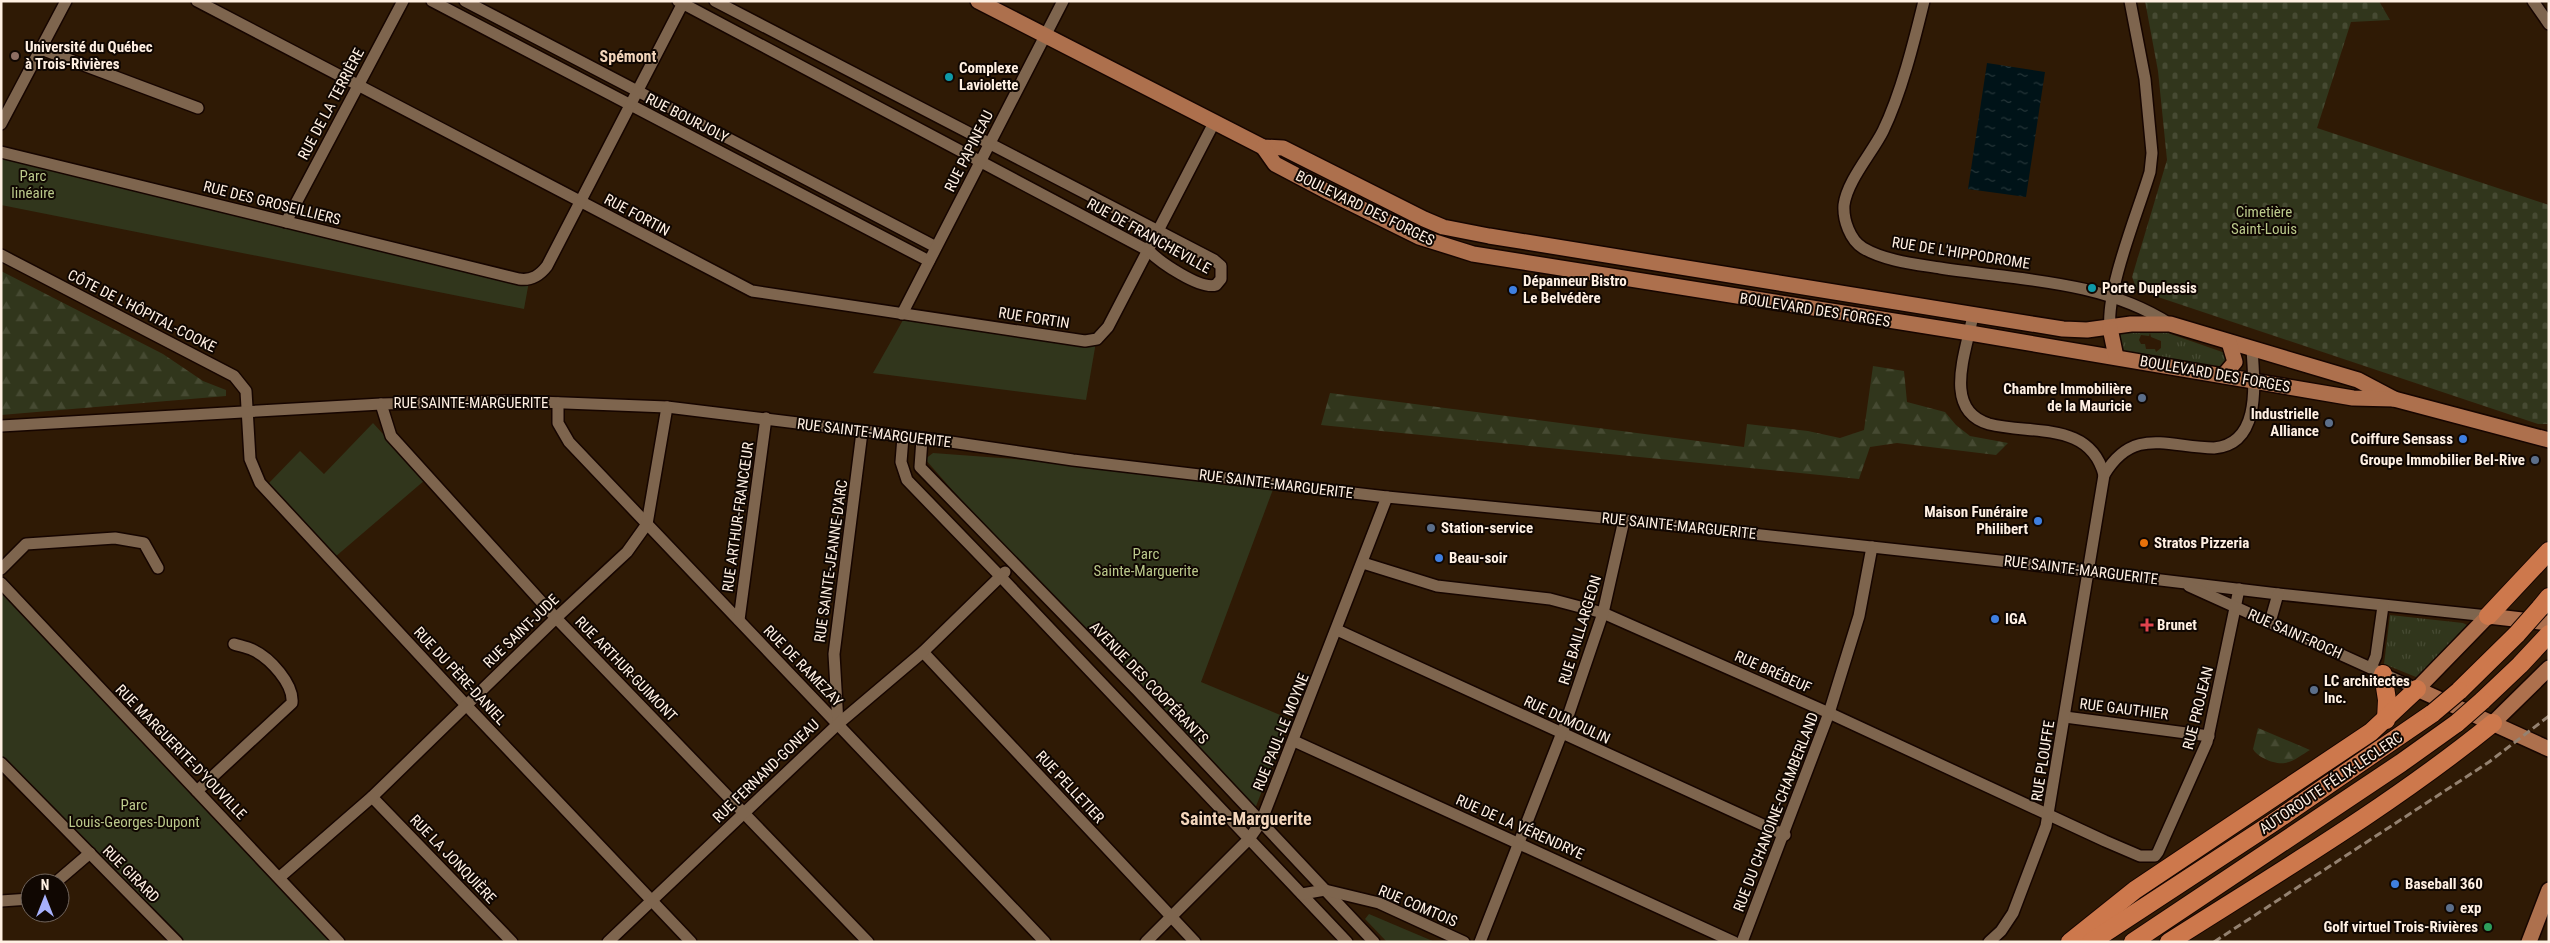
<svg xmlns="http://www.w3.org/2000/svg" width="2550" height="943" font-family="'Roboto Condensed',sans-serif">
	<defs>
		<pattern id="grass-tufts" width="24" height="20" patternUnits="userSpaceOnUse" patternTransform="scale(1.25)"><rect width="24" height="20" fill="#31361c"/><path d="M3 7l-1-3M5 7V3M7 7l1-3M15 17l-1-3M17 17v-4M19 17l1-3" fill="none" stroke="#464a32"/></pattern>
		<pattern id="forest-firs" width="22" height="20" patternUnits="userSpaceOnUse" patternTransform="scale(1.25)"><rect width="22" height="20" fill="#31361c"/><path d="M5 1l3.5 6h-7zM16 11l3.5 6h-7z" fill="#464a32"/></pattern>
		<pattern id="cemetery-stones" width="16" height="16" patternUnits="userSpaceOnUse" patternTransform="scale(1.25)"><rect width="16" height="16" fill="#31361c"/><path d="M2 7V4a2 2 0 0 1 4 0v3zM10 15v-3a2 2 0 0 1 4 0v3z" fill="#464a32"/></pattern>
		<pattern id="water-ripples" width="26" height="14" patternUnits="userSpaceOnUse" patternTransform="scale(1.25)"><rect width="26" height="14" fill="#001318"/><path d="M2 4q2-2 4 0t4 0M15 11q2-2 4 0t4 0" fill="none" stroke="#263639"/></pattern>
	</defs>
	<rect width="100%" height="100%" fill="#2f1a05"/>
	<g fill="url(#grass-tufts)" fill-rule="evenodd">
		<path d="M 2139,330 L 2165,332 L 2228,354 L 2224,368 L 2124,351 L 2119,334 ZM 2150,333 L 2151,337 L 2161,341 L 2161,348 L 2156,352 L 2155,349 L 2146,349 L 2145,344 L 2141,344 L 2139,340 L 2141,335 L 2149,336 Z"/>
		<path d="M 2390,615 L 2463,623 L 2467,625 L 2419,677 L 2416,677 L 2384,664 Z"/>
	</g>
	<g fill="url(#forest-firs)">
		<path d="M 1,271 L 163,354 L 203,381 L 226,390 L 226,396 L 1,415 Z"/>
		<path d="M 1873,366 L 1904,371 L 1907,402 L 1945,412 L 1956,425 L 1970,436 L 2008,443 L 1996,455 L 1897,443 L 1870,447 L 1859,479 L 1321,425 L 1330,393 L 1744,447 L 1747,424 L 1808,431 L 1840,438 L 1864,430 Z"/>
		<path d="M 2258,728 L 2310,750 C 2303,754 2293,762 2285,763 C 2275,765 2257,757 2253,749 Z"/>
	</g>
	<path fill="url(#cemetery-stones)" d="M 2145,1 L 2379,1 L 2390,20 L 2351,22 L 2317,128 L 2549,205 L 2549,424 L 2538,424 L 2137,290 L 2132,277 L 2167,160 L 2158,71 Z"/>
	<g fill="#31361c">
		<path d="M 1,149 L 530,276 L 524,309 L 1,205 Z"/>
		<path d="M 907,313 L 1096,342 L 1086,400 L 873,373 Z"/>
		<path d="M 373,423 L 425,480 L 335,557 L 268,484 L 300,451 L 324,474 Z"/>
		<path d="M 933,453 L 1188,472 L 1275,484 L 1201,682 L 1290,719 L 1253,814 L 1015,562 L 925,459 Z"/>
		<path d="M 1,583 L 341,942 L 172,942 L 1,762 Z"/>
		<path d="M 1369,914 L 1435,942 L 1387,942 L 1365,919 Z"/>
	</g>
	<path fill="url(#water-ripples)" d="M 1987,63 L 2045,72 L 2026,197 L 1968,189 Z"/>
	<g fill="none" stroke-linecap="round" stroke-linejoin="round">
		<g stroke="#160500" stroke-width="14">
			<g id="minor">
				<path d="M 197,1 L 752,291 L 1085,341 L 1097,339 L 1108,327 L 1215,121"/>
				<path d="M 432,1 L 929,261"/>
				<path d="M 465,1 L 936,247"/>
				<path d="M 678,1 L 1149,251 C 1160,262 1200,290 1216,285 L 1221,279 L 1221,266 L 1214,260 L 715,1"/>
				<path d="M 1924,1 C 1914,42 1901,94 1883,131 C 1872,153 1847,181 1844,205 C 1843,220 1850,240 1863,248 C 1885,261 1915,264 1940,268 C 2018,280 2102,280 2170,324"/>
				<path d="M 2533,1 L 2549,24"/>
				<path d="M 41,49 L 198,108"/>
				<path d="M 1,124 L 66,1"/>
				<path d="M 1,152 L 519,279 C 532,281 540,275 547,266 L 684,1"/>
				<path d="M 286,222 L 403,1"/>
				<path d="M 1,255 L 234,376 L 246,391 L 250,459 L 260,483 L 466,705 L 691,942"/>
				<path d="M 902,314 L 1063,1"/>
				<path d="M 1973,315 C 1967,350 1941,410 1989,424 C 2033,435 2090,421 2104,475"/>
				<path d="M 2110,328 C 2106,289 2138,212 2150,172 L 2152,153 L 2145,79 L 2130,1"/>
				<path d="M 558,403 L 558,423 L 569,442 L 1045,942"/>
				<path d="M 381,404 L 391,436 L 556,618 L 868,942"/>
				<path d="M 1,426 L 381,404 L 514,401 L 667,407 L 937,440 L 1073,460 L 1387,497 L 1624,520 L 2027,564 L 2278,594 L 2488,616"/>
				<path d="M 903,437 L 901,462 L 907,480 L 1000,576 L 1347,942"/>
				<path d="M 922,439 L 920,467 L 1137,690 L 1374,942"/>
				<path d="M 1363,563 L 1437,586 L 1550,599 L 1603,613 L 1829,713 L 2105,841 L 2140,856 L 2155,856 L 2158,852 L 2207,742 L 2239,589"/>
				<path d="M 1,569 L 26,544 L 115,538 L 144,543 L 158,568"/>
				<path d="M 1,583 L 339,942"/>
				<path d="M 2189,586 L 2417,689"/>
				<path d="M 739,620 L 766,418"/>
				<path d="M 2270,622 L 2278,594"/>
				<path d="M 1337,630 L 1785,835"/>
				<path d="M 923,652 L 1195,942"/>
				<path d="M 2371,668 L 2376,656 L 2383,606"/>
				<path d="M 2065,717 L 2209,736"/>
				<path d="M 838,724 L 834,654 L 862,432"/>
				<path d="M 1294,741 L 1734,942"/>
				<path d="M 1,763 L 177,942"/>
				<path d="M 197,791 L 292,703 C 294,684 270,658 253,650 C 247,647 240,646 234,644"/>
				<path d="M 372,797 L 512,942"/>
				<path d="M 280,877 L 372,797 L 556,618 L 627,552 L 647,524 L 667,407"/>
				<path d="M 55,883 L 90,853"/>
				<path d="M 1302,894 L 1325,890 L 1379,903 L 1464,942"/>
				<path d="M 1,901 L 30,899"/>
				<path d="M 608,942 L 838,724 L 923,652 L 1005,572"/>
				<path d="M 1146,942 L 1249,839 L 1261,822 L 1387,497"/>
				<path d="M 1480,942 L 1565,725 L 1603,613 L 1624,520"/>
				<path d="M 1742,942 L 1829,713 L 1859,616 L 1872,547"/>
				<path d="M 1989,942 L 2001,931 L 2013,913 L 2046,826 L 2104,475 C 2133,426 2167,447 2214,448 C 2262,444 2254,382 2252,349"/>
			</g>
		</g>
		<g stroke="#160500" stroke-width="18">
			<g id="major">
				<path d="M 978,1 L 1263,147 L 1283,148 L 1424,219 L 1443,227 L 1489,236 L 2063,329 L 2087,330 L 2131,324 L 2170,324 L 2358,380 L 2394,399"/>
				<path d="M 1263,147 L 1275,164 L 1328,192 L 1419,237 L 1473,254 L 1970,333 L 2353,398 L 2394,399 L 2549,440"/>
				<path d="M 2110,328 L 2116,357"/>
				<path d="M 2224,375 L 2235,362 L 2229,342"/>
				<path d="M 2549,623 L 2488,616 L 2417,689 L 2549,749"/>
				<path d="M 2493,723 L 2549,668"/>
				<path d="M 2529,942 L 2549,890"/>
			</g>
		</g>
		<g stroke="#160500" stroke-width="20">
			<g id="highway">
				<path d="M 2540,608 L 2549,597"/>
				<path d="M 2488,616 L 2549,551"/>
				<path d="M 2383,674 L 2387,700 L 2386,720"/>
				<path d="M 2459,691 L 2517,634"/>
				<path d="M 2482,701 L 2520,665 L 2549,634"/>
				<path d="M 2070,942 L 2135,890 L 2371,732 L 2417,689"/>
				<path d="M 2091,942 L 2271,824 L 2433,713"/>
				<path d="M 2133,942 L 2401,763 L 2457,723"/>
				<path d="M 2169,942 C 2279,872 2392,805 2493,723"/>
			</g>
		</g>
		<use href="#minor" stroke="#7e654e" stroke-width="11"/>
		<use href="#major" stroke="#ad704d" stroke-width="15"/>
		<use href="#highway" stroke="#cd784c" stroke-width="18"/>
		<path stroke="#948271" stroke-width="3" stroke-dasharray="8 4" stroke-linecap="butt" d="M 2214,942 L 2489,762 L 2549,716"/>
		<g stroke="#160500" stroke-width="20" stroke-linecap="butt">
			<g id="highway-bridge">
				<path d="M 2517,634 L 2540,608"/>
				<path d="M 2433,713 L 2459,691"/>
				<path d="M 2457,723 L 2482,701"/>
			</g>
		</g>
		<use href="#highway-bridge" stroke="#cd784c" stroke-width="18"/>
	</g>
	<circle fill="#8d6e63" stroke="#100702" stroke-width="2" cx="15" cy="56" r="5"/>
	<g fill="#0f9aa8" stroke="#100702" stroke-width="2">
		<circle cx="949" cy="77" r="5"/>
		<circle cx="2092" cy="288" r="5"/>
	</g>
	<g fill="#3f7fe0" stroke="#100702" stroke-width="2">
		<circle cx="1513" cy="290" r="5"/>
		<circle cx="2463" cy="439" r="5"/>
		<circle cx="2038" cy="521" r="5"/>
		<circle cx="1439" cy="558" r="5"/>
		<circle cx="1995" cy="619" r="5"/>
		<circle cx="2395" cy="884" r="5"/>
	</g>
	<g fill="#5c6f8a" stroke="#100702" stroke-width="2">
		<circle cx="2142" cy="398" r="5"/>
		<circle cx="2329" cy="423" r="5"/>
		<circle cx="2535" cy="460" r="5"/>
		<circle cx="1431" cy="528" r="5"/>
		<circle cx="2314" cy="690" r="5"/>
		<circle cx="2450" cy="908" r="5"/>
	</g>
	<circle fill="#e8710a" stroke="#100702" stroke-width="2" cx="2144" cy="543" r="5"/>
	<path fill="#e0444e" stroke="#100702" stroke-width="2" d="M2144.5 617.5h5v5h5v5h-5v5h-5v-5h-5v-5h5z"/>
	<circle fill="#2e9e5b" stroke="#100702" stroke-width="2" cx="2488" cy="927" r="5"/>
	<g text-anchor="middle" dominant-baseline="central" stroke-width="4" stroke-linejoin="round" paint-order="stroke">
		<g font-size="15" font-weight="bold" fill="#fff0e3" stroke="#100702" text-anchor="start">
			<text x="25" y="47">Université du Québec<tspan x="25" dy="17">à Trois-Rivières</tspan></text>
			<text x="959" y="68">Complexe<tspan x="959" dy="17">Laviolette</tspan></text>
			<text x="1523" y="281">Dépanneur Bistro<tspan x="1523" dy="17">Le Belvédère</tspan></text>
			<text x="2102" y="288">Porte Duplessis</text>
			<text x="2132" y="389" text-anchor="end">Chambre Immobilière<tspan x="2132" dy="17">de la Mauricie</tspan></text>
			<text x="2319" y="414" text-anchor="end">Industrielle<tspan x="2319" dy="17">Alliance</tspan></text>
			<text x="2453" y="439" text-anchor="end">Coiffure Sensass</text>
			<text x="2525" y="460" text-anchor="end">Groupe Immobilier Bel-Rive</text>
			<text x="2028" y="512" text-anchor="end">Maison Funéraire<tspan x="2028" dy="17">Philibert</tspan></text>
			<text x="1441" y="528">Station-service</text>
			<text x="2154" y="543">Stratos Pizzeria</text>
			<text x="1449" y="558">Beau-soir</text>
			<text x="2005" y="619">IGA</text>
			<text x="2157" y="625">Brunet</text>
			<text x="2324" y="681">LC architectes<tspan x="2324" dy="17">Inc.</tspan></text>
			<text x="2405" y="884">Baseball 360</text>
			<text x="2460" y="908">exp</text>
			<text x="2478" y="927" text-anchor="end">Golf virtuel Trois-Rivières</text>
		</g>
		<g font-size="15" fill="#fff0e3" stroke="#100702">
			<text transform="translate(331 104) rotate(-62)">RUE DE LA TERRIÈRE</text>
			<text transform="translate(687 118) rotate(27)">RUE BOURJOLY</text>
			<text transform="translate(969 151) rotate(-63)">RUE PAPINEAU</text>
			<text transform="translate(272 203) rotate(14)">RUE DES GROSEILLIERS</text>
			<text transform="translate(1365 208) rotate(26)">BOULEVARD DES FORGES</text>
			<text transform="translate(637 215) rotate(28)">RUE FORTIN</text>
			<text transform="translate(1149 236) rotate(29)">RUE DE FRANCHEVILLE</text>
			<text transform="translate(1961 253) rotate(9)">RUE DE L'HIPPODROME</text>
			<text transform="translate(1815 310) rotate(9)">BOULEVARD DES FORGES</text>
			<text transform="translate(142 311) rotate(27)">CÔTE DE L'HÔPITAL-COOKE</text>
			<text transform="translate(1034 318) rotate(9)">RUE FORTIN</text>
			<text transform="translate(2215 374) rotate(10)">BOULEVARD DES FORGES</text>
			<text x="471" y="403">RUE SAINTE-MARGUERITE</text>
			<text transform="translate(874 433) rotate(7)">RUE SAINTE-MARGUERITE</text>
			<text transform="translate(1276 484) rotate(7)">RUE SAINTE-MARGUERITE</text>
			<text transform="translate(738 517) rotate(-82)">RUE ARTHUR-FRANCŒUR</text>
			<text transform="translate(1679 526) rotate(6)">RUE SAINTE-MARGUERITE</text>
			<text transform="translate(831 561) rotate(-82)">RUE SAINTE-JEANNE-D'ARC</text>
			<text transform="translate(2081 570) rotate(7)">RUE SAINTE-MARGUERITE</text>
			<text transform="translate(1580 630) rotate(-73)">RUE BAILLARGEON</text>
			<text transform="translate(521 631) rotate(-44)">RUE SAINT-JUDE</text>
			<text transform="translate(2295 634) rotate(24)">RUE SAINT-ROCH</text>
			<text transform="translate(803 666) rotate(46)">RUE DE RAMEZAY</text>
			<text transform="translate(626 669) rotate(46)">RUE ARTHUR-GUIMONT</text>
			<text transform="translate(1773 672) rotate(24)">RUE BRÉBEUF</text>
			<text transform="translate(460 676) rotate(47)">RUE DU PÈRE-DANIEL</text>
			<text transform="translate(1149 683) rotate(46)">AVENUE DES COOPÉRANTS</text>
			<text transform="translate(2198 708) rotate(-76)">RUE PROJEAN</text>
			<text transform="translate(2124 709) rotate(7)">RUE GAUTHIER</text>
			<text transform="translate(1567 720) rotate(25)">RUE DUMOULIN</text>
			<text transform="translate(1281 732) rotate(-68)">RUE PAUL-LE MOYNE</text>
			<text transform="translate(181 752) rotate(46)">RUE MARGUERITE-D'YOUVILLE</text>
			<text transform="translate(2043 761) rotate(-81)">RUE PLOUFFE</text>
			<text transform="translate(766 771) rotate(-44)">RUE FERNAND-GONEAU</text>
			<text transform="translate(2331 783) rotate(-34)">AUTOROUTE FÉLIX-LECLERC</text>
			<text transform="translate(1070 787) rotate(47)">RUE PELLETIER</text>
			<text transform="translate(1776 812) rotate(-69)">RUE DU CHANOINE-CHAMBERLAND</text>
			<text transform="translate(1520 827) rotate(24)">RUE DE LA VÉRENDRYE</text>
			<text transform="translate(453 859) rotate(46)">RUE LA JONQUIÈRE</text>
			<text transform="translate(131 874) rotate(45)">RUE GIRARD</text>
			<text transform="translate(1418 906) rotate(23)">RUE COMTOIS</text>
		</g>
		<g font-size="15" fill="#bbc98b" stroke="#100702">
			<text x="33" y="176">Parc<tspan x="33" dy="17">linéaire</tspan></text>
			<text x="2264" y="212">Cimetière<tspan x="2264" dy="17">Saint-Louis</tspan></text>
			<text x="1146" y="554">Parc<tspan x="1146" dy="17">Sainte-Marguerite</tspan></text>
			<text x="134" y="805">Parc<tspan x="134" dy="17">Louis-Georges-Dupont</tspan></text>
		</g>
		<g font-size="16" font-weight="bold" fill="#f3d6bc" stroke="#100702">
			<text x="628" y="56">Spémont</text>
		</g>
		<g font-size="18" font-weight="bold" fill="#f3d6bc" stroke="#100702">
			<text x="1246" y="818">Sainte-Marguerite</text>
		</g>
	</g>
	<rect width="2550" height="943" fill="none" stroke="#fff0e3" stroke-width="5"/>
	<g transform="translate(45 898)"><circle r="24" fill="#100702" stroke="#70645c"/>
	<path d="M0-4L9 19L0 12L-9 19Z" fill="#a7b1fc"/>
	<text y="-8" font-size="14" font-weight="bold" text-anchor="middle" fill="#fff0e3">N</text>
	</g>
</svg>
